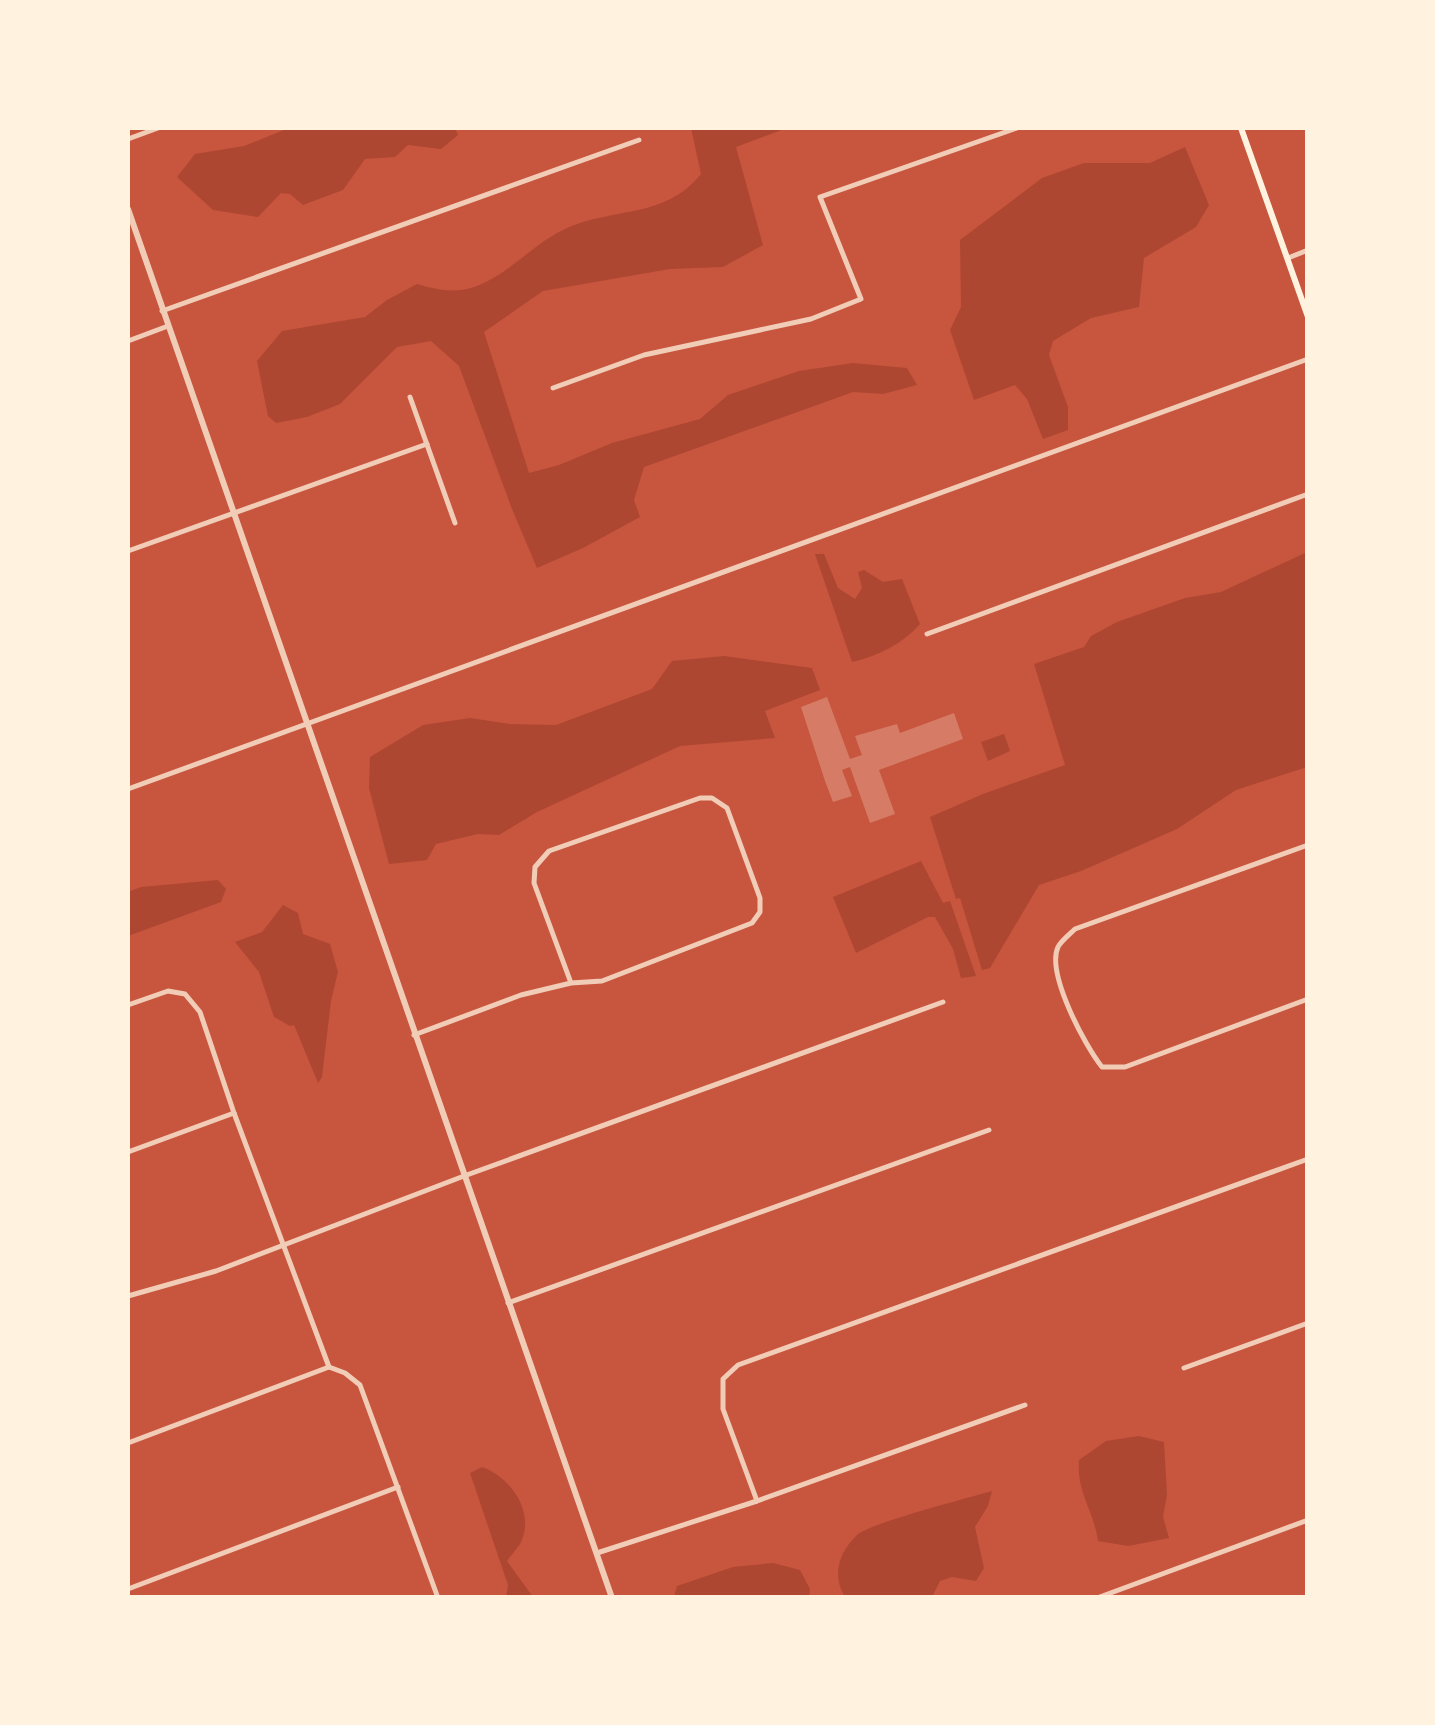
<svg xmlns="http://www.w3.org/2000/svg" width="1435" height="1725" font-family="Commissioner,sans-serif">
	<rect width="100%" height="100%" fill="#c8553d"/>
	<g fill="#ae4732">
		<path d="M 289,128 L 455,128 L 458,135 L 441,149 L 408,145 L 395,157 L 365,159 L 343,190 L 303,205 L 290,194 L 281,193 L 258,217 L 213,210 L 177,177 L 195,154 L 244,146 Z"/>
		<path d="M 691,128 L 787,128 L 736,147 L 763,245 L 723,267 L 670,269 L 543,291 L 484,332 L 529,473 L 559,465 L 612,443 L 700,419 L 728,395 L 799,371 L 853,363 L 907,368 L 917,385 L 883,394 L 853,392 L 644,467 L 634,500 L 640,517 L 583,548 L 537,568 L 512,509 L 459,366 L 431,341 L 397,347 L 340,404 L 307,417 L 276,423 L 268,416 L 257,361 L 282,331 L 365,317 L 387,300 L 417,284 C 437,290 456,294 477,286 C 509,274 531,246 561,231 C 609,206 663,221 701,174 Z"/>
		<path d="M 1185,147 L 1209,205 L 1196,227 L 1144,258 L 1139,307 L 1091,318 L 1053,341 L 1049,355 L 1068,407 L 1068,430 L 1043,439 L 1027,399 L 1015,385 L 974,400 L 950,330 L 961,307 L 960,240 L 1042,178 L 1084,163 L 1150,163 Z"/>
		<path d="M 1307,552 L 1307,767 L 1236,790 L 1177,829 L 1081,871 L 1039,885 L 990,968 L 982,970 L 960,898 L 956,899 L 930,817 L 983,794 L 1065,765 L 1034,664 L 1084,647 L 1091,636 L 1117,622 L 1185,598 L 1221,592 Z"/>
		<path d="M 815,554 L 824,554 L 838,588 L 855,599 L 862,588 L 858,572 L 864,570 L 883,582 L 902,579 L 920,624 C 902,644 879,656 852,662 Z"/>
		<path d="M 724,656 L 812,668 L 820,690 L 765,711 L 775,738 L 680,746 L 537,812 L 499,835 L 478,834 L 436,844 L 427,860 L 389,864 L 369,788 L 370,757 L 423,725 L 470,718 L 510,724 L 556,725 L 652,689 L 672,661 Z"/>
		<path d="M 1004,734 L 1010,751 L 988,761 L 981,742 Z"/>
		<path d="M 921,861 L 943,903 L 950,901 L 976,976 L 961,978 L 953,949 L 935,917 L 928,917 L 856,953 L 833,897 Z"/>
		<path d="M 218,880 L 226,889 L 221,902 L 128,936 L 128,892 L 141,887 Z"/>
		<path d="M 283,905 L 298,913 L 303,934 L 330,944 L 338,972 L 331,1001 L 322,1077 L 318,1083 L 294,1025 L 290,1026 L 274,1017 L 259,972 L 235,942 L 262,932 Z"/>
		<path d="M 1139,1436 L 1164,1442 L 1167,1495 L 1163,1517 L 1169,1538 L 1128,1546 L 1098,1541 C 1094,1511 1076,1491 1079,1460 L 1106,1441 Z"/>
		<path d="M 482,1467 C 510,1477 534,1510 522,1540 C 519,1547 512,1554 507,1561 L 533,1597 L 506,1597 L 508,1585 L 470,1473 Z"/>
		<path d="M 992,1491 L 988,1506 L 975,1527 L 984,1568 L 976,1581 L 952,1577 L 940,1581 L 932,1597 L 845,1597 C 832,1576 838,1553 857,1535 C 870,1523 968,1498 992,1491 Z"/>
		<path d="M 773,1563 L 800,1570 L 810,1589 L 809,1597 L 674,1597 L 677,1586 L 733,1567 Z"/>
	</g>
	<path fill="#d67c66" d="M 827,697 L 850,759 L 862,755 L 855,736 L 897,724 L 900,733 L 954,713 L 963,739 L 879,770 L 895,814 L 870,823 L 850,767 L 842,770 L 852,796 L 833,802 L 825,781 L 801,707 Z"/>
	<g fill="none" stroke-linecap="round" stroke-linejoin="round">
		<g stroke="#f1ccb7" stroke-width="5">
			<path d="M 128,139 L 158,128"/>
			<path d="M 1288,258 L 1308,250"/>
			<path d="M 162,311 L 639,140"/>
			<path d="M 128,341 L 168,326"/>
			<path d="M 553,388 L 644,355 L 811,319 L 861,299 L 820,197 L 1017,128"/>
			<path d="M 410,397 L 455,523"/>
			<path d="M 128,551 L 427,444"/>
			<path d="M 927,634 L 1308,494"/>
			<path d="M 128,789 L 1308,359"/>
			<path d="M 1308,845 L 1075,929 C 1070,934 1061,941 1058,947 C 1046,973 1085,1046 1102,1067 L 1125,1067 L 1308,999"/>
			<path d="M 128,1005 L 168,991 L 185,994 L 200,1012 L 234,1113 L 329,1367 L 345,1373 L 360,1385 L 438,1598"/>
			<path d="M 414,1035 L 521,995 L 571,983 L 602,981 L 752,923 L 760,912 L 760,898 L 727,808 L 712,798 L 700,798 L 549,851 L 535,867 L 534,883 L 571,983"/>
			<path d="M 128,1152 L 234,1113"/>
			<path d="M 128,1296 L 216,1271 L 464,1176 L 943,1002"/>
			<path d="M 508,1303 L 989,1130"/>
			<path d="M 1184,1368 L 1308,1323"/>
			<path d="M 128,1443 L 329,1367"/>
			<path d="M 757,1501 L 723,1409 L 723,1379 L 738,1365 L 1308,1159"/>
			<path d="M 597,1553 L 757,1501 L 1025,1405"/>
			<path d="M 128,1589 L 398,1487"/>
			<path d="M 1097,1598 L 1308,1520"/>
		</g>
		<path stroke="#f1ccb7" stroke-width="6" d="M 128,209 L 612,1598"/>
		<path stroke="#fff3e0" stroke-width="6" d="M 1241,128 L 1308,317"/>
	</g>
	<rect width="1435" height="1725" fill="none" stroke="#fff3e0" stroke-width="260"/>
</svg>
